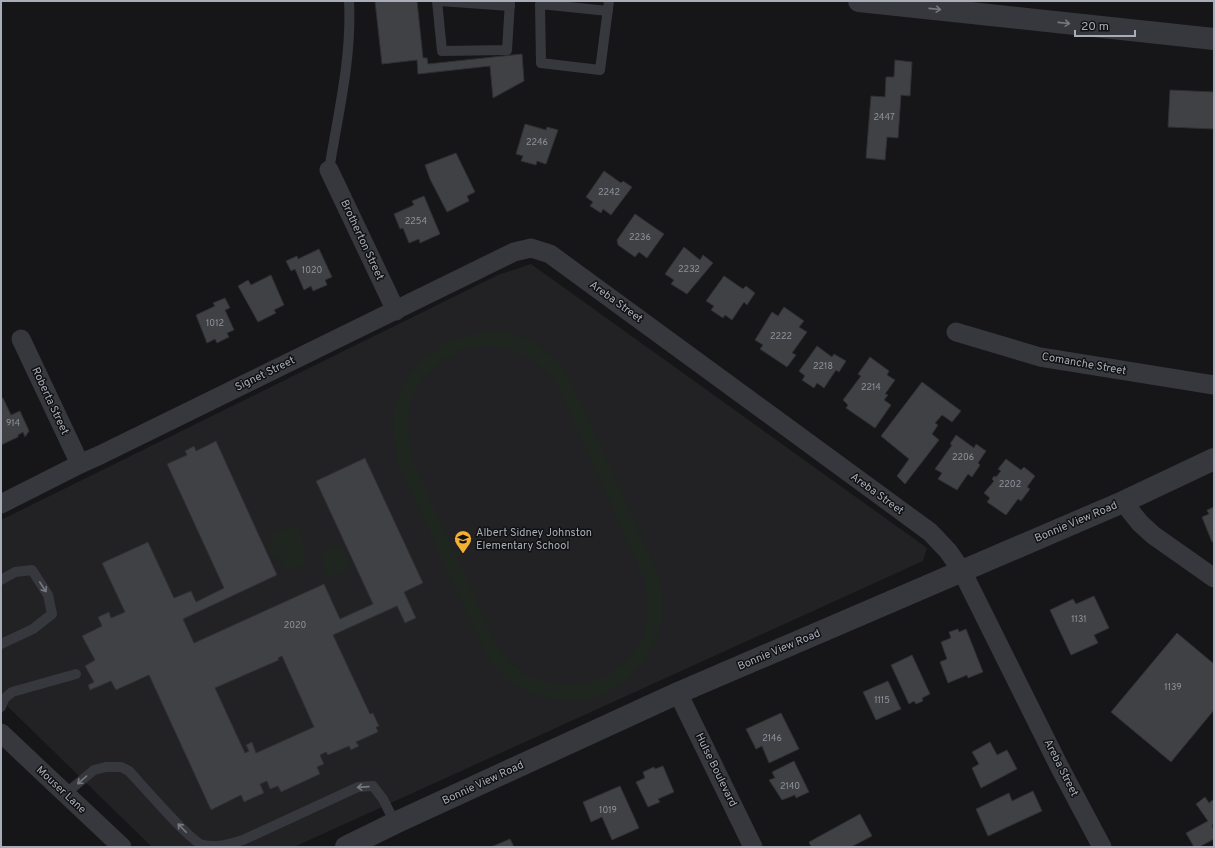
<svg xmlns="http://www.w3.org/2000/svg" width="1215" height="848" font-family="Overpass,sans-serif">
	<rect width="100%" height="100%" fill="#161618"/>
	<path fill="#222225" d="M 531,264 L 927,548 L 923,561 L 294,847 L 152,847 L 1,700 L 1,520 L 498,275 Z"/>
	<g fill="#1e261f" fill-rule="evenodd">
		<path d="M 479,332 L 509,332 L 536,343 L 561,364 L 576,392 L 660,577 C 662,591 664,606 662,620 C 657,649 631,683 603,694 C 570,708 524,698 498,672 C 494,667 490,660 486,655 L 398,463 L 392,428 L 394,410 L 399,395 L 410,373 L 420,361 L 450,340 ZM 485,346 L 508,349 L 527,356 L 548,372 L 559,389 L 645,582 L 648,610 L 644,635 L 629,659 L 606,676 L 581,685 L 553,684 L 528,676 L 512,664 L 498,648 L 413,461 L 408,430 L 410,405 L 420,382 L 440,362 L 464,349 Z"/>
		<path d="M 288,527 L 294,527 L 299,529 C 304,542 305,548 304,562 L 309,563 L 308,566 L 303,565 L 290,570 L 285,569 L 279,559 L 270,554 L 268,549 L 269,540 L 275,533 Z"/>
		<path d="M 334,545 L 342,548 L 350,559 L 347,570 L 334,578 C 325,575 322,566 322,558 L 324,555 L 320,552 L 322,549 L 326,552 Z"/>
	</g>
	<g fill="#404145" stroke="#303034" fill-rule="evenodd">
		<path d="M 375,1 L 417,1 L 423,58 L 427,58 L 428,64 L 522,54 L 524,81 L 493,98 L 490,66 L 418,74 L 417,60 L 382,64 Z"/>
		<path d="M 895,60 L 912,62 L 910,96 L 901,95 L 898,138 L 887,137 L 885,160 L 866,158 L 871,96 L 885,97 L 886,77 L 894,77 Z"/>
		<path d="M 1170,90 L 1214,92 L 1214,129 L 1168,127 Z"/>
		<path d="M 525,124 L 546,130 L 547,127 L 558,130 L 546,164 L 537,161 L 536,165 L 521,161 L 523,156 L 516,154 Z"/>
		<path d="M 456,153 L 475,192 L 467,196 L 469,201 L 447,212 L 430,179 L 425,165 Z"/>
		<path d="M 604,171 L 621,183 L 623,181 L 632,187 L 611,215 L 603,209 L 601,213 L 590,206 L 593,202 L 586,197 Z"/>
		<path d="M 424,196 L 440,234 L 420,243 L 419,239 L 409,243 L 403,228 L 400,229 L 394,214 L 414,205 L 412,201 Z"/>
		<path d="M 635,214 L 664,234 L 647,258 L 639,252 L 635,257 L 618,245 L 617,240 Z"/>
		<path d="M 684,247 L 700,260 L 703,255 L 713,263 L 687,294 L 671,284 L 674,280 L 665,274 Z"/>
		<path d="M 319,249 L 332,277 L 325,280 L 327,285 L 313,291 L 311,286 L 304,290 L 295,269 L 291,271 L 286,261 L 297,256 L 298,259 Z"/>
		<path d="M 271,275 L 284,305 L 274,310 L 276,313 L 258,322 L 238,286 L 248,280 L 251,285 Z"/>
		<path d="M 724,276 L 743,289 L 746,286 L 755,293 L 747,305 L 744,302 L 732,320 L 725,315 L 723,318 L 711,310 L 714,306 L 706,301 Z"/>
		<path d="M 225,298 L 230,308 L 225,310 L 234,330 L 227,333 L 229,337 L 217,343 L 215,339 L 207,343 L 196,315 L 215,306 L 213,303 Z"/>
		<path d="M 784,307 L 804,321 L 799,327 L 807,332 L 792,353 L 796,355 L 787,367 L 760,349 L 763,345 L 755,340 L 772,312 L 778,316 Z"/>
		<path d="M 817,346 L 832,357 L 834,354 L 846,361 L 839,372 L 836,370 L 824,388 L 817,383 L 814,388 L 802,380 L 805,376 L 799,371 Z"/>
		<path d="M 870,357 L 889,371 L 887,375 L 895,380 L 885,394 L 888,395 L 884,400 L 891,405 L 875,428 L 846,408 L 848,405 L 843,400 L 861,376 L 858,374 Z"/>
		<path d="M 922,382 L 961,411 L 952,422 L 942,415 L 935,423 L 938,425 L 932,434 L 939,440 L 905,484 L 897,476 L 909,459 L 881,436 Z"/>
		<path d="M 1,398 L 3,398 L 11,415 L 20,411 L 29,431 L 25,437 L 23,432 L 18,435 L 18,437 L 1,445 Z"/>
		<path d="M 956,435 L 974,448 L 976,444 L 986,451 L 978,463 L 980,465 L 972,477 L 968,474 L 957,490 L 938,479 L 942,473 L 935,469 L 952,445 L 950,444 Z"/>
		<path d="M 216,441 L 277,575 L 183,619 L 194,643 L 324,584 L 340,619 L 373,604 L 316,481 L 365,458 L 423,583 L 404,592 L 416,618 L 405,623 L 397,606 L 333,635 L 370,714 L 373,713 L 379,726 L 376,727 L 378,732 L 356,742 L 359,746 L 351,750 L 349,746 L 328,755 L 326,752 L 320,755 L 324,764 L 317,767 L 320,774 L 281,792 L 278,786 L 270,789 L 267,781 L 260,784 L 264,793 L 244,802 L 241,795 L 211,810 L 149,675 L 116,690 L 111,681 L 90,690 L 88,685 L 94,682 L 85,666 L 95,660 L 82,636 L 102,626 L 98,617 L 109,612 L 111,618 L 125,612 L 102,563 L 148,542 L 174,598 L 191,591 L 196,602 L 224,588 L 167,464 L 187,455 L 185,451 L 194,446 L 196,451 ZM 282,656 L 314,727 L 256,753 L 252,742 L 246,745 L 249,751 L 245,753 L 215,688 L 279,660 L 278,658 Z"/>
		<path d="M 1006,459 L 1021,470 L 1024,467 L 1035,476 L 1027,487 L 1030,489 L 1021,501 L 1018,499 L 1006,515 L 987,502 L 990,498 L 984,493 L 994,481 L 992,479 L 994,476 L 996,477 L 1001,471 L 998,469 Z"/>
		<path d="M 1214,507 L 1214,541 L 1212,542 L 1202,517 L 1209,514 L 1207,510 Z"/>
		<path d="M 1094,596 L 1109,628 L 1094,635 L 1098,643 L 1071,655 L 1050,610 L 1073,599 L 1076,604 Z"/>
		<path d="M 958,629 L 959,632 L 966,629 L 983,672 L 968,678 L 967,675 L 948,683 L 940,662 L 947,659 L 941,642 L 951,638 L 949,632 Z"/>
		<path d="M 1177,633 L 1214,664 L 1214,710 L 1171,762 L 1111,712 Z"/>
		<path d="M 912,655 L 930,694 L 922,698 L 923,701 L 916,704 L 914,701 L 909,704 L 891,665 Z"/>
		<path d="M 888,681 L 901,709 L 876,720 L 863,692 Z"/>
		<path d="M 781,713 L 799,749 L 769,763 L 762,746 L 756,749 L 746,729 Z"/>
		<path d="M 990,742 L 997,755 L 1007,750 L 1017,769 L 981,788 L 972,768 L 979,764 L 972,752 Z"/>
		<path d="M 794,761 L 809,792 L 796,798 L 795,795 L 782,800 L 769,780 L 775,778 L 772,772 Z"/>
		<path d="M 663,766 L 674,792 L 658,799 L 660,802 L 648,807 L 636,782 L 645,778 L 643,772 L 654,767 L 655,769 Z"/>
		<path d="M 620,786 L 639,828 L 612,840 L 602,817 L 591,822 L 583,802 Z"/>
		<path d="M 1033,791 L 1042,811 L 988,836 L 976,809 L 1009,793 L 1012,801 Z"/>
		<path d="M 1205,797 L 1209,803 L 1214,799 L 1214,825 L 1213,824 L 1212,826 L 1214,830 L 1214,839 L 1199,847 L 1194,847 L 1186,833 L 1208,821 L 1196,804 Z"/>
		<path d="M 860,814 L 872,836 L 851,847 L 811,847 L 809,842 Z"/>
		<path d="M 510,839 L 514,847 L 491,847 Z"/>
	</g>
	<g fill="none" stroke-linecap="round" stroke-linejoin="round">
		<g stroke="#37383d" stroke-width="10">
			<path d="M 437,1 L 442,51 L 507,50 L 510,1"/>
			<path d="M 440,1 L 510,6"/>
			<path d="M 608,11 L 540,4 L 541,63 L 600,70 L 609,1"/>
			<path d="M 329,170 C 338,114 352,58 349,1"/>
			<path d="M 1,580 L 15,572 L 32,570 L 48,595 L 52,614 L 33,629 L 1,644"/>
			<path d="M 1,707 L 4,699 L 12,692 L 76,674"/>
			<path d="M 65,794 L 94,770 L 106,767 L 121,767 L 129,771 C 141,784 192,843 203,845 C 217,848 230,844 243,840 L 358,787 L 373,786 L 383,799 L 395,823"/>
		</g>
		<g stroke="#37383d" stroke-width="19">
			<path d="M 329,170 L 396,311"/>
			<path d="M 956,332 L 1040,357 L 1214,385"/>
			<path d="M 21,339 L 80,464"/>
			<path d="M 1123,502 L 1140,523 L 1153,535 L 1214,578"/>
			<path d="M 1,504 L 80,464 L 100,455 L 514,252 L 531,248 L 550,254 L 930,532 L 948,551 L 962,571 L 1059,766 L 1102,847"/>
			<path d="M 678,693 L 753,847"/>
			<path d="M 1,733 L 122,847"/>
		</g>
		<g stroke="#37383d" stroke-width="22">
			<path d="M 859,1 L 1214,39"/>
			<path d="M 346,847 L 395,823 L 678,693 L 1123,502 L 1214,459"/>
		</g>
	</g>
	<defs><path id="oneway-shaft" d="M-6 0H5M1.5-3L5.5 0L1.5 3" fill="none" stroke-width="1.6" stroke-linecap="round" stroke-linejoin="round"/></defs>
	<g stroke="#757881">
		<use href="#oneway-shaft" transform="translate(935 9) rotate(6)"/>
		<use href="#oneway-shaft" transform="translate(1064 23) rotate(6)"/>
		<use href="#oneway-shaft" transform="translate(43 587) rotate(57)"/>
		<use href="#oneway-shaft" transform="translate(82 780) rotate(139)"/>
		<use href="#oneway-shaft" transform="translate(363 787) rotate(176)"/>
		<use href="#oneway-shaft" transform="translate(182 828) rotate(-134)"/>
	</g>
	<defs>
		<g id="school-pin" transform="scale(0.9)"><path d="M0 17L-7.5 6A9.5 9.5 0 1 1 7.5 6Z" fill="#f2b134" stroke="#111113"/><path d="M0-5L7-2L0 1L-7-2ZM-4 1L0 2.5L4 1V4Q0 6-4 4Z" fill="#111"/></g>
	</defs>
	<g fill-rule="evenodd">
		<use href="#school-pin" x="463" y="539"/>
	</g>
	<g text-anchor="middle" dominant-baseline="central" stroke-width="3" stroke-linejoin="round" paint-order="stroke">
		<g font-size="9" fill="#8e929b">
			<text x="884" y="117">2447</text>
			<text x="537" y="142">2246</text>
			<text x="609" y="192">2242</text>
			<text x="416" y="221">2254</text>
			<text x="640" y="237">2236</text>
			<text x="689" y="269">2232</text>
			<text x="312" y="270">1020</text>
			<text x="215" y="323">1012</text>
			<text x="781" y="336">2222</text>
			<text x="823" y="366">2218</text>
			<text x="871" y="387">2214</text>
			<text x="13" y="423">914</text>
			<text x="963" y="457">2206</text>
			<text x="1010" y="484">2202</text>
			<text x="1079" y="619">1131</text>
			<text x="295" y="625">2020</text>
			<text x="1173" y="687">1139</text>
			<text x="882" y="700">1115</text>
			<text x="772" y="738">2146</text>
			<text x="790" y="786">2140</text>
			<text x="608" y="810">1019</text>
		</g>
		<g font-size="11" fill="#a8adb8" stroke="#111113">
			<text transform="translate(362 240) rotate(65)">Brotherton Street</text>
			<text transform="translate(616 302) rotate(36)">Areba Street</text>
			<text transform="translate(1084 364) rotate(10)">Comanche Street</text>
			<text transform="translate(265 374) rotate(-26)">Signet Street</text>
			<text transform="translate(50 401) rotate(65)">Roberta Street</text>
			<text transform="translate(877 494) rotate(36)">Areba Street</text>
			<text transform="translate(1076 522) rotate(-23)">Bonnie View Road</text>
			<text transform="translate(779 650) rotate(-23)">Bonnie View Road</text>
			<text transform="translate(1061 768) rotate(63)">Areba Street</text>
			<text transform="translate(716 770) rotate(64)">Hulse Boulevard</text>
			<text transform="translate(483 783) rotate(-25)">Bonnie View Road</text>
			<text transform="translate(61 790) rotate(43)">Mouser Lane</text>
		</g>
		<g font-size="11" fill="#a8adb8" stroke="#111113" text-anchor="start">
			<text x="476" y="533">Albert Sidney Johnston<tspan x="476" dy="13">Elementary School</tspan></text>
		</g>
	</g>
	<rect width="1215" height="848" fill="none" stroke="#a8adb8" stroke-width="4"/>
	<path d="M1075 30v6h60v-6" fill="none" stroke="#a8adb8" stroke-width="2"/>
	<text x="1081" y="30" font-size="12" fill="#a8adb8" stroke="#111113" stroke-width="3" paint-order="stroke">20 m</text>
</svg>
